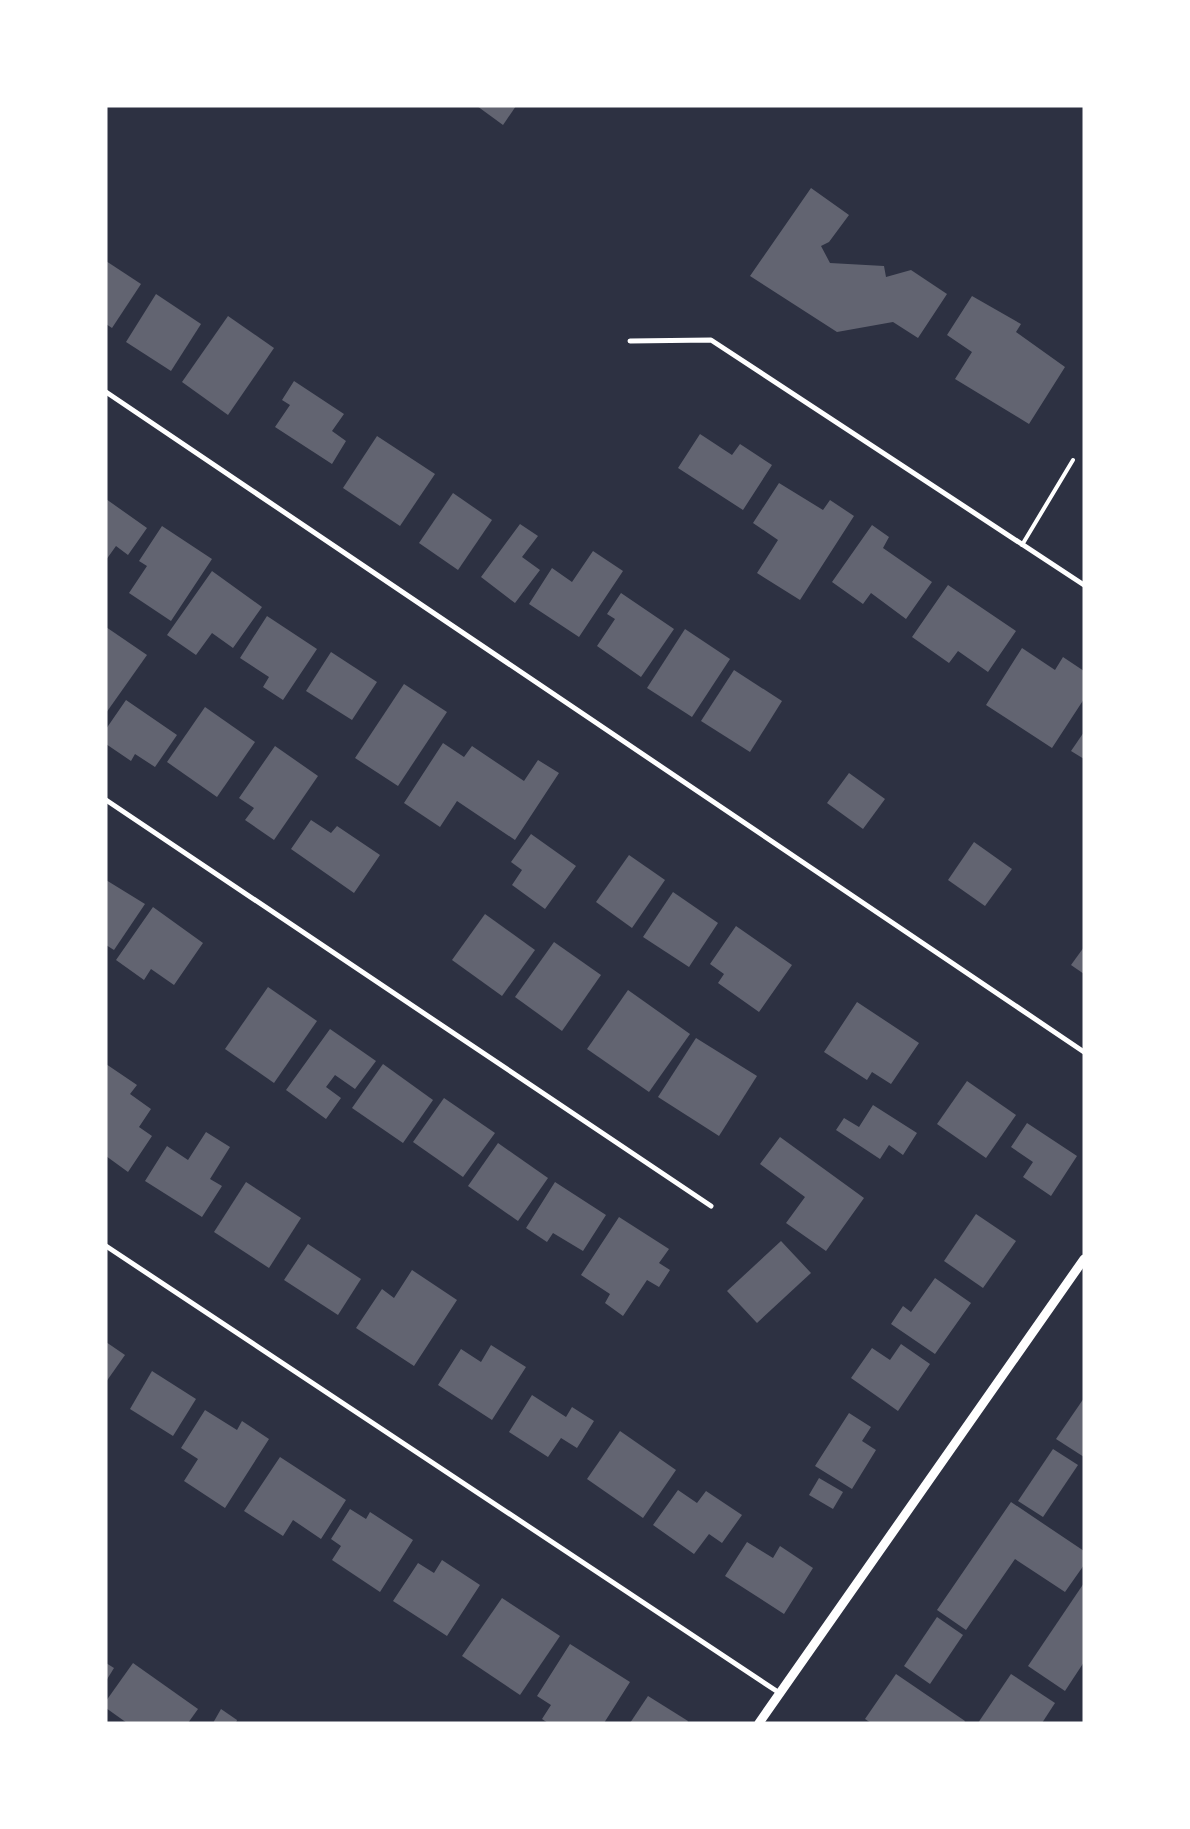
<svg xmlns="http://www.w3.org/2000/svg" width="1190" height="1829" font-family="Bitter,serif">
	<rect width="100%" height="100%" fill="#2d3142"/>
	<g fill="#626471">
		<path d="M 477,106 L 516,106 L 503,125 Z"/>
		<path d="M 811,188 L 849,215 L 829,242 L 821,246 L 830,263 L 884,266 L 886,277 L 911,270 L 947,294 L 918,338 L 893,322 L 837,332 L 750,276 Z"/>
		<path d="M 106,261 L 141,284 L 112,328 L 106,324 Z"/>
		<path d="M 156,294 L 201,324 L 171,371 L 126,342 Z"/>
		<path d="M 972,296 L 1021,324 L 1016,332 L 1065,367 L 1029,424 L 955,379 L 972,352 L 947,335 Z"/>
		<path d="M 228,316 L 274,348 L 228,415 L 182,382 Z"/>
		<path d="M 294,381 L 344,414 L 332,431 L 346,441 L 332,464 L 275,427 L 290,405 L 282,400 Z"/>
		<path d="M 700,434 L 732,455 L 740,444 L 772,465 L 743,510 L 678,468 Z"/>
		<path d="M 377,436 L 435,474 L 400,526 L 343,488 Z"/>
		<path d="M 779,483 L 823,510 L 830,500 L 854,516 L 800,600 L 757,573 L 778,540 L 753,523 Z"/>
		<path d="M 453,493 L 492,520 L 458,570 L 419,543 Z"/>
		<path d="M 106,499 L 147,528 L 128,555 L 116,546 L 106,560 Z"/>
		<path d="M 520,524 L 538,536 L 522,557 L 540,570 L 515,603 L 481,577 Z"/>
		<path d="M 872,525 L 889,537 L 883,548 L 932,582 L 906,619 L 871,593 L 863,604 L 832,582 Z"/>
		<path d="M 162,526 L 212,559 L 171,621 L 129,593 L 147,566 L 139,561 Z"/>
		<path d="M 593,551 L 623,571 L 579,637 L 529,604 L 552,568 L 572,582 Z"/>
		<path d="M 212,571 L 262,607 L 233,648 L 212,633 L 196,655 L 167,635 Z"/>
		<path d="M 948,585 L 1016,631 L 988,672 L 958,651 L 949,663 L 912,637 Z"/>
		<path d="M 621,593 L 674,629 L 641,677 L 597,646 L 615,619 L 607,614 Z"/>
		<path d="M 267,616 L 317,649 L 283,700 L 263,687 L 269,677 L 240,658 Z"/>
		<path d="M 106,627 L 147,655 L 106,713 Z"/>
		<path d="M 685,629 L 730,659 L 692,717 L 647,688 Z"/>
		<path d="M 1022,648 L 1055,670 L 1063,657 L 1084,671 L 1084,699 L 1052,748 L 986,705 Z"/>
		<path d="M 331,652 L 377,682 L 352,720 L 306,691 Z"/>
		<path d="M 734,670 L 782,701 L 750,752 L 701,721 Z"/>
		<path d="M 404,684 L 447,712 L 398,786 L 355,758 Z"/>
		<path d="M 126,700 L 177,735 L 155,767 L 135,754 L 131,761 L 106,744 L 106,729 Z"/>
		<path d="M 205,707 L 255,742 L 217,797 L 167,762 Z"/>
		<path d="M 1084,732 L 1084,759 L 1071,751 Z"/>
		<path d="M 443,743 L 464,757 L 472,746 L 524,781 L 538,760 L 559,773 L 515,840 L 457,801 L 440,827 L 404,803 Z"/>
		<path d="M 275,746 L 318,776 L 274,840 L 245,820 L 254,808 L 239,798 Z"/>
		<path d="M 849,773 L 885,799 L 863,829 L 827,803 Z"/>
		<path d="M 311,820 L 331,833 L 337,826 L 380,855 L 354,893 L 291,849 Z"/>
		<path d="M 531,834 L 576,866 L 545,909 L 512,885 L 522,870 L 511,862 Z"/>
		<path d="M 974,842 L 1012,869 L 985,906 L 948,880 Z"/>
		<path d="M 629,855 L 665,880 L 632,928 L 596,902 Z"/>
		<path d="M 106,880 L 145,904 L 114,950 L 106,945 Z"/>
		<path d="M 673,892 L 718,923 L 689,967 L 643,937 Z"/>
		<path d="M 153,907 L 203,943 L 174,985 L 151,969 L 144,980 L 116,960 Z"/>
		<path d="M 485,914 L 535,950 L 502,996 L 452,960 Z"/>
		<path d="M 736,926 L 792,965 L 759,1012 L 718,983 L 724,974 L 710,964 Z"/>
		<path d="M 554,942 L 601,975 L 562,1031 L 515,997 Z"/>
		<path d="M 1084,947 L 1084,974 L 1071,965 Z"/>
		<path d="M 268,987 L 317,1021 L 274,1083 L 225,1049 Z"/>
		<path d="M 628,990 L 690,1034 L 649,1092 L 587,1049 Z"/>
		<path d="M 857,1002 L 919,1043 L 891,1084 L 872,1072 L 867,1080 L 824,1052 Z"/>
		<path d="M 330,1029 L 376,1061 L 355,1089 L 335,1075 L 326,1087 L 341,1098 L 326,1119 L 286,1090 Z"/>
		<path d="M 696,1038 L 757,1076 L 719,1136 L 658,1097 Z"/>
		<path d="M 106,1064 L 137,1085 L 130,1094 L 151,1109 L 139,1127 L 152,1136 L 128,1172 L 106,1156 Z"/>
		<path d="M 383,1064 L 433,1100 L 403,1143 L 352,1108 Z"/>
		<path d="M 967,1081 L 1016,1115 L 986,1158 L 937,1124 Z"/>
		<path d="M 444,1098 L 495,1133 L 463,1177 L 413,1142 Z"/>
		<path d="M 873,1105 L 917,1133 L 903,1155 L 889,1145 L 880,1159 L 836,1130 L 844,1118 L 859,1127 Z"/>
		<path d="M 1027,1123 L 1077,1156 L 1051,1196 L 1023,1177 L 1033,1162 L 1011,1147 Z"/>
		<path d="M 206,1132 L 230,1147 L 210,1179 L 222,1186 L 202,1217 L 145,1181 L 167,1146 L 188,1160 Z"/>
		<path d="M 780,1137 L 864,1198 L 826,1251 L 786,1223 L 805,1197 L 760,1164 Z"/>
		<path d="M 498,1143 L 548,1178 L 518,1221 L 468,1186 Z"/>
		<path d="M 246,1182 L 301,1218 L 269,1268 L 214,1232 Z"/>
		<path d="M 555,1182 L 606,1215 L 583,1251 L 553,1233 L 547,1242 L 526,1228 Z"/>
		<path d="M 976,1214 L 1016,1241 L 983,1288 L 944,1261 Z"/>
		<path d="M 619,1217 L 669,1249 L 659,1263 L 670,1270 L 659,1287 L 647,1280 L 623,1316 L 605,1303 L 610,1294 L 581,1275 Z"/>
		<path d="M 781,1241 L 811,1273 L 757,1323 L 727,1291 Z"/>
		<path d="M 308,1244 L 361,1279 L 338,1315 L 284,1280 Z"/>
		<path d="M 412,1270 L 457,1300 L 414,1366 L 356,1328 L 382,1289 L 394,1298 Z"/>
		<path d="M 935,1278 L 971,1303 L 935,1354 L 891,1324 L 903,1306 L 911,1312 Z"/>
		<path d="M 106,1342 L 125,1355 L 106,1382 Z"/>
		<path d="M 901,1344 L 930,1364 L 898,1411 L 851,1378 L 872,1348 L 890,1360 Z"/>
		<path d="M 491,1345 L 526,1367 L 492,1420 L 438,1385 L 461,1349 L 481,1362 Z"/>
		<path d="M 152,1371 L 196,1399 L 173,1436 L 130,1409 Z"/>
		<path d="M 532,1395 L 566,1417 L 572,1407 L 594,1421 L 577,1448 L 561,1438 L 548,1457 L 509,1432 Z"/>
		<path d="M 1084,1398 L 1084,1457 L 1056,1439 Z"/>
		<path d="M 205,1410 L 237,1430 L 242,1421 L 269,1439 L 225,1508 L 184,1481 L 198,1459 L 181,1448 Z"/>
		<path d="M 849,1413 L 871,1427 L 862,1441 L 876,1450 L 852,1489 L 815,1466 Z"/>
		<path d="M 620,1431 L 676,1470 L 643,1518 L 587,1479 Z"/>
		<path d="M 1053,1449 L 1078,1465 L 1043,1517 L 1018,1501 Z"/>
		<path d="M 280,1457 L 346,1500 L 321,1539 L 293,1520 L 283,1536 L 244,1511 Z"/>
		<path d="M 819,1478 L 843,1492 L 833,1509 L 809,1495 Z"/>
		<path d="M 678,1490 L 697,1503 L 706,1491 L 742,1515 L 722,1543 L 709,1534 L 694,1554 L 653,1525 Z"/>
		<path d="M 1011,1502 L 1084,1551 L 1084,1565 L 1065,1592 L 1015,1559 L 966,1630 L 937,1610 Z"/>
		<path d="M 350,1509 L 366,1519 L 370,1512 L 413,1540 L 380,1592 L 332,1560 L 341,1546 L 331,1539 Z"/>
		<path d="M 747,1542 L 773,1558 L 780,1546 L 813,1568 L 784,1614 L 725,1576 Z"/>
		<path d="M 442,1560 L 480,1585 L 447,1636 L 393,1601 L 418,1563 L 434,1573 Z"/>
		<path d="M 1084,1583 L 1084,1662 L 1065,1691 L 1028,1666 Z"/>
		<path d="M 502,1598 L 560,1636 L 520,1695 L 462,1656 Z"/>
		<path d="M 937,1617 L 963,1635 L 930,1684 L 904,1666 Z"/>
		<path d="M 570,1644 L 630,1682 L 604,1723 L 548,1723 L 542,1719 L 551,1705 L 537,1696 Z"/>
		<path d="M 106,1663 L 114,1668 L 106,1681 Z"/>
		<path d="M 133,1663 L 198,1709 L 188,1723 L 127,1723 L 106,1708 L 106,1701 Z"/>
		<path d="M 896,1674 L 965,1721 L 964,1723 L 871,1723 L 865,1719 Z"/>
		<path d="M 1011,1674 L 1055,1703 L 1042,1723 L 978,1723 Z"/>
		<path d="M 648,1696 L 688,1721 L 687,1723 L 630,1723 Z"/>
		<path d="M 221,1709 L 237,1720 L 236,1723 L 213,1723 Z"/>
	</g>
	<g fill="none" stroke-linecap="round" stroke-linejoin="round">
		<path stroke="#fff" stroke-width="4" d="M 1022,545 L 1073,460"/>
		<g stroke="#fff" stroke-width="5">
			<path d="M 630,341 L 711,340 L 1084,585"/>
			<path d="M 106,392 L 1084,1052"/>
			<path d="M 106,800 L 711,1206"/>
			<path d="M 106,1246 L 778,1692"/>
		</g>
		<path stroke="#fff" stroke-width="9" d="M 759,1723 L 1084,1259"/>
	</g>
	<rect width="1190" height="1829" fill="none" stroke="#ffffff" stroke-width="215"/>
</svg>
